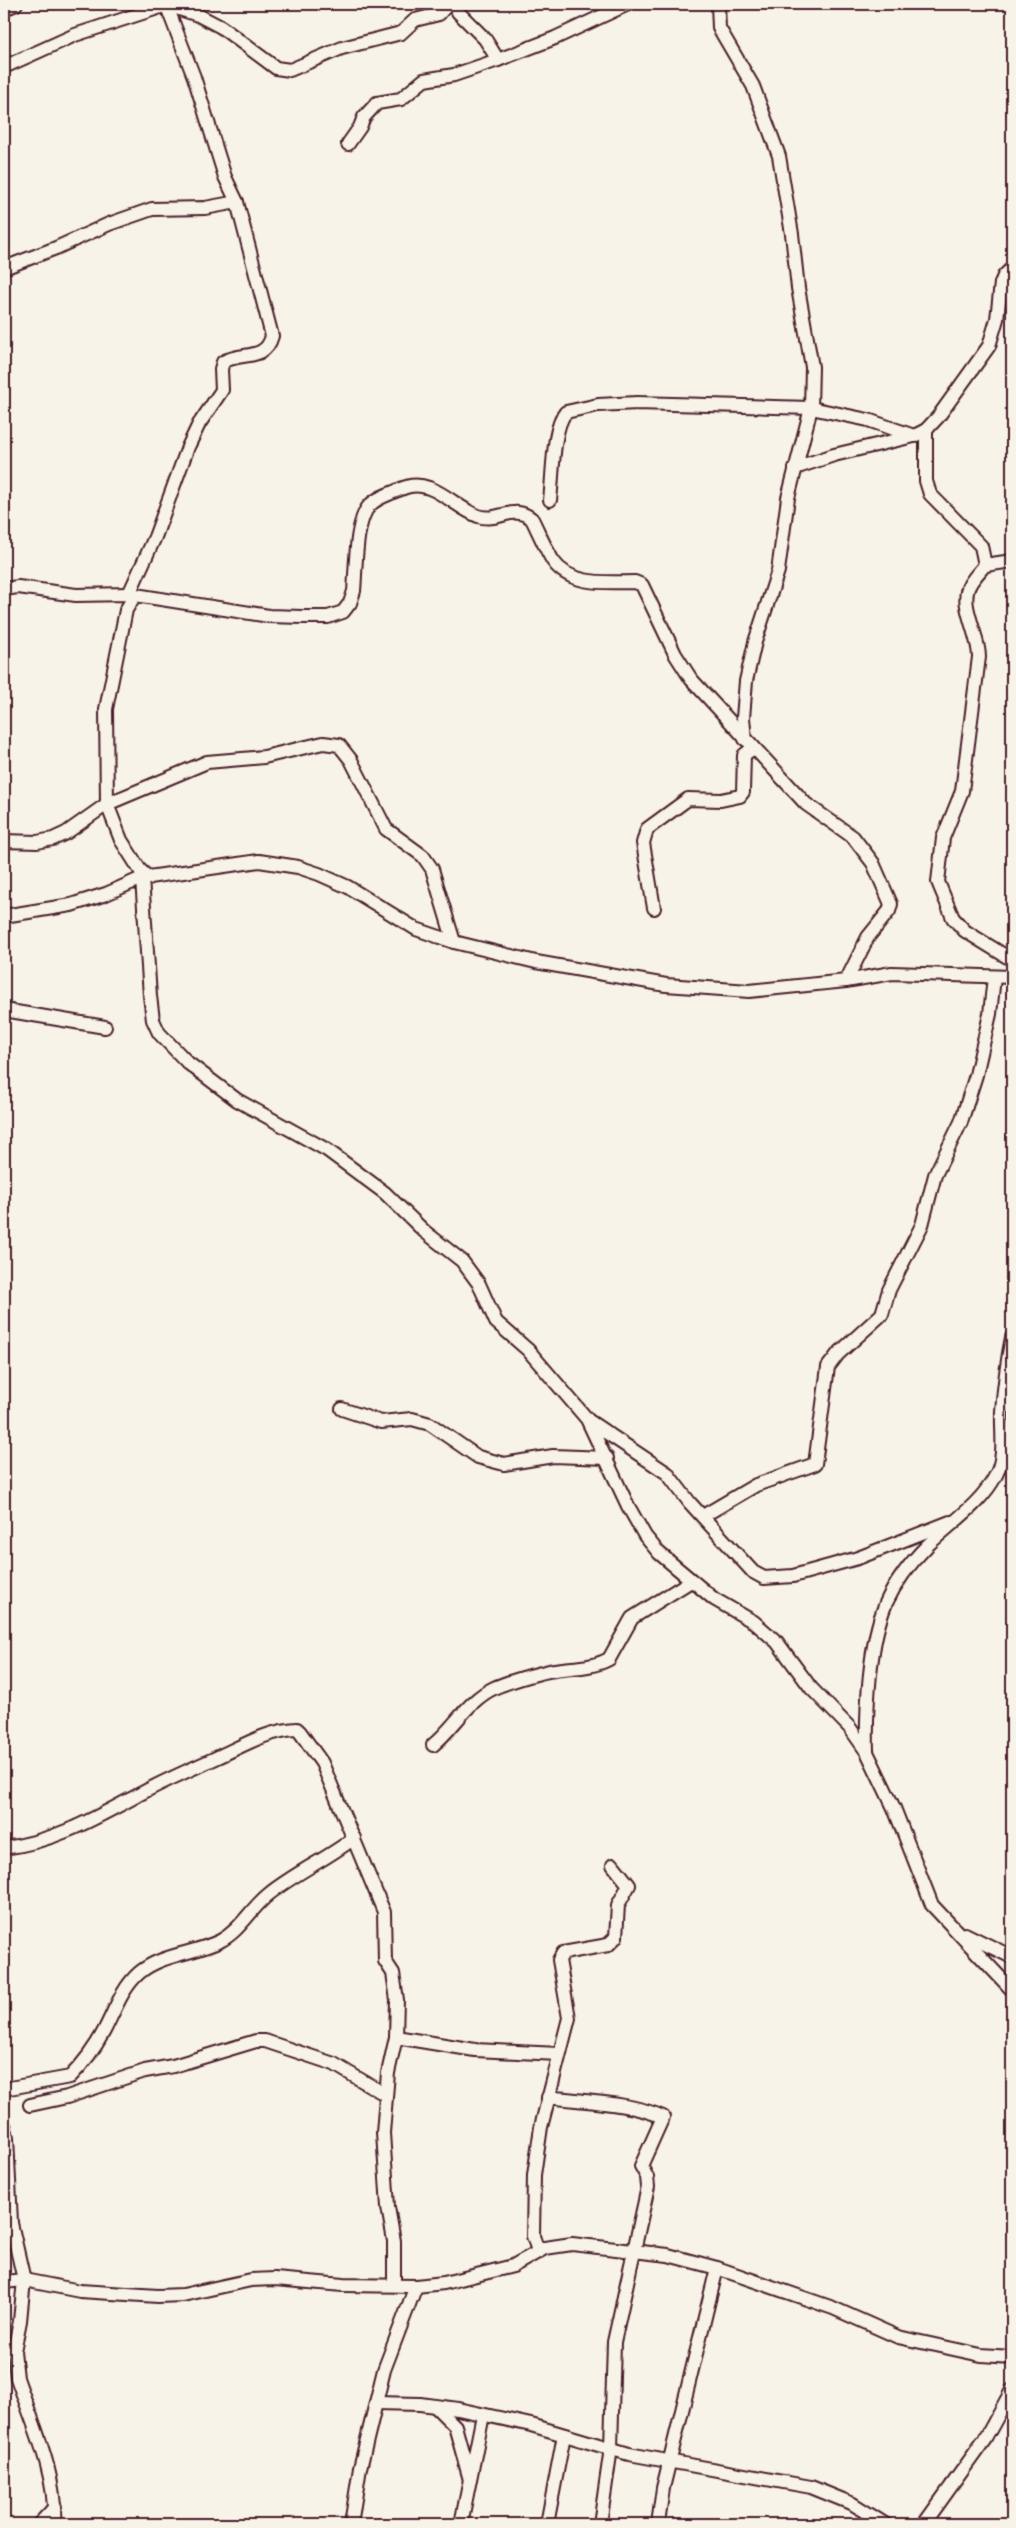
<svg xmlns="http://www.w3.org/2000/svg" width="1016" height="2528" font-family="Caveat,sans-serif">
	<rect width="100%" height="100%" fill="#f7f3e8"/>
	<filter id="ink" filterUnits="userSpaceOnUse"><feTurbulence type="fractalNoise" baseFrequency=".02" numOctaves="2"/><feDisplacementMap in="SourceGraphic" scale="10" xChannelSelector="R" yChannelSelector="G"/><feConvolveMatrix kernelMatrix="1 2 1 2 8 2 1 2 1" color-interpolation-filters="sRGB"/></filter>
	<g filter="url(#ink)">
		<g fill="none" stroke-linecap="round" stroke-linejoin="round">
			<g stroke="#4a1f2b" stroke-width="16">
				<g id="minor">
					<path d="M 455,4 L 458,12 L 485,39 L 498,60"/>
					<path d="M 718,4 L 719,28 L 753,86 L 779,156 L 792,234 L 798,288 L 812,367 L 811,408 L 788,498 L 778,571 L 755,642 L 746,681 L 743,718 L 745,739"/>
					<path d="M 4,9 L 16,4"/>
					<path d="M 4,67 L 75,35 L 167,5 L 198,15 L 221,27 L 276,68 L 290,70 L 342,48 L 401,33 L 415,20 L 439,14 L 448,4"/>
					<path d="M 348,144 L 360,127 L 364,117 L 377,103 L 401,99 L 424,80 L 454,75 L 498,60 L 555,38 L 628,4"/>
					<path d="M 4,268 L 56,248 L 109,224 L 152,209 L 205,208 L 237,202"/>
					<path d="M 926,430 L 926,481 L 930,494 L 981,546 L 985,565"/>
					<path d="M 795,468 L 834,455 L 914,436 L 926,430 L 938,417 L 989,346 L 997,319 L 1001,283 L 1004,276 L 1012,268"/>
					<path d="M 550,500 C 553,478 552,428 566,412 L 598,405 L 637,403 L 811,408 L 868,420 L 914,436"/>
					<path d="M 1012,561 L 985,565 C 980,571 974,577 970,584 C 958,604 979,633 979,657 L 962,791 L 943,838 L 938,882 L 953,918 L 965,931 L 1012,960"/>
					<path d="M 4,589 L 18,587 L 76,595 L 129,594 L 269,616 L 302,617 L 328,617 L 343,612 L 350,603 L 354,591 C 356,569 355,522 369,506 C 376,498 387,495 396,491 C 407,486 416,483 429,488 C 446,494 460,509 478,516 C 499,523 513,503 532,519 C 539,533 545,548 553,561 C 571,587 608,582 635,582 L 642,585 L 675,654 L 691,679 L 806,804 L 853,837 L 873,863 L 891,904 L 889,911 L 868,937 L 846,981"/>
					<path d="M 129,594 L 155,537 L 188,447 L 199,424 L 222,390 L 221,369 L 223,362 C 242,351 265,362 272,336 L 237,202 L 225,177 L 194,77 L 166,4"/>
					<path d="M 135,595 L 126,610 L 106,709 L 107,804 L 121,840 L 140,870 L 149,878"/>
					<path d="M 4,841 L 37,842 L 53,839 L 66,833 L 107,804 L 207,762 L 264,757 L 323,743 L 339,745 L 351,760 L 386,829 L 423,856 L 432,869 L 454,942"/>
					<path d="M 142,878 L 150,996 L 153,1020 L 159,1033 L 188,1063 L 237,1100 L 327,1150 L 385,1193 L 424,1231 L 462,1261 L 479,1284 L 496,1322 L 528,1350 L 587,1419 L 628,1506 L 645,1536 L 659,1553 L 714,1599 L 754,1622 L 777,1642 L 811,1688 L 850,1728 L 867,1752 L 894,1808 L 932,1905 L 1012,1990"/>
					<path d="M 654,908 L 643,843 L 647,829 L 688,799 L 721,800 L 740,796 L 743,792 L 744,755 L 753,748"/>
					<path d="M 4,916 L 71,905 L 106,894 L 142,878 L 259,861 L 298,867 L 319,874 L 348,887 L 416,929 L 454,942 L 536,962 L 666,985 L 749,991 L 846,981 L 892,973 L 1012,977"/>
					<path d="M 4,1010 L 105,1027"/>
					<path d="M 342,1409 L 381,1422 L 412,1419 L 430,1424 L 478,1457 L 504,1464 L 553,1456 L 607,1458"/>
					<path d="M 589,1421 L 667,1473 L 690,1503 L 753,1572 L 764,1578 L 793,1576 L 858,1558 L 950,1522"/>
					<path d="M 703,1516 L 756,1485 L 815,1464 L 828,1367 L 838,1354 L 882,1314 L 889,1290 L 922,1225 L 935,1175 L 961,1122 L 976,1075 L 990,1014 L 994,977"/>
					<path d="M 433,1745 C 454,1728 468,1700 494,1688 C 507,1682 535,1674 549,1671 C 568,1667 591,1669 609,1659 L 632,1618 L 691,1581"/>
					<path d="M 867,1752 C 866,1709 869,1643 886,1603 C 896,1581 911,1562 928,1545 C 951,1523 982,1503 996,1475 C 1006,1456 1001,1432 1002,1411 C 1004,1386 1007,1362 1012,1337"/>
					<path d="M 4,1848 C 55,1842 97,1817 142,1793 C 166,1780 192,1769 218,1757 C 242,1746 269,1730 297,1729 L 300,1732 L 322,1763 L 384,1912 L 385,1961 L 393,1973 L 397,2000 L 396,2037 L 388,2073 L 383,2133 L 388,2207 L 394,2241 L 394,2285"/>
					<path d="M 965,1934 L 1012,1957"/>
					<path d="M 396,2037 L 475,2050 L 559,2054"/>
					<path d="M 4,2089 L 70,2077 C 83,2064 95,2048 104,2031 C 114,2012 122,1988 139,1973 C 161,1954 194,1954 220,1941 C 240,1931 251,1908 269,1894 C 295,1873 327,1859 354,1838"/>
					<path d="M 548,2097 C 585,2102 629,2102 663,2117 L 641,2166 L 647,2177 L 648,2187 L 614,2342 L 611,2448 L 600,2524"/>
					<path d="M 30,2105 L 67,2097 L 145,2071 L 173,2066 L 256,2041 L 265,2041 L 334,2064 L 386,2095"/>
					<path d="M 4,2125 L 7,2137 L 11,2223 L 24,2280 L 20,2321 L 14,2351 L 17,2378 C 33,2425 57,2474 54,2524"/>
					<path d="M 538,2251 L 533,2236 L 534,2175 L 541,2127 L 569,2018 L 559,1960 L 563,1953 L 608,1945 L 616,1937 L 618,1905 L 629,1885 L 613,1865"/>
					<path d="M 4,2282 L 24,2280 L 80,2291 L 158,2296 L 183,2295 L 251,2280 L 275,2279 L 343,2285 L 416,2286 L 444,2283 L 513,2266 L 545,2248 L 572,2244 L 668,2255 L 717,2268 L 833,2308 L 898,2337 L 981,2355 L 1012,2357"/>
					<path d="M 376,2403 L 420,2404 L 458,2409 L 531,2425 L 629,2454 L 811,2487 L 853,2504 L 885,2524"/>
					<path d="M 435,2406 L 455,2426 L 470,2480"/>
					<path d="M 39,2524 L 55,2507"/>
					<path d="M 351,2524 L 360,2468 L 384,2370 L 416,2286"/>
					<path d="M 461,2524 L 483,2415"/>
					<path d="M 547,2524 L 564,2435"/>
					<path d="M 658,2524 L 663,2488 L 717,2268"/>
					<path d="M 924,2524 L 985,2439 L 1012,2390"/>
				</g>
			</g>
			<use href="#minor" stroke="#f7f3e8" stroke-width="12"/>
		</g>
	</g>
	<rect width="1016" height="2528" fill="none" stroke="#f7f3e8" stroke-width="20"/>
	<rect x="10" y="10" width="996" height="2508" fill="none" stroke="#4a1f2b" stroke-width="2" filter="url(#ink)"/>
</svg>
